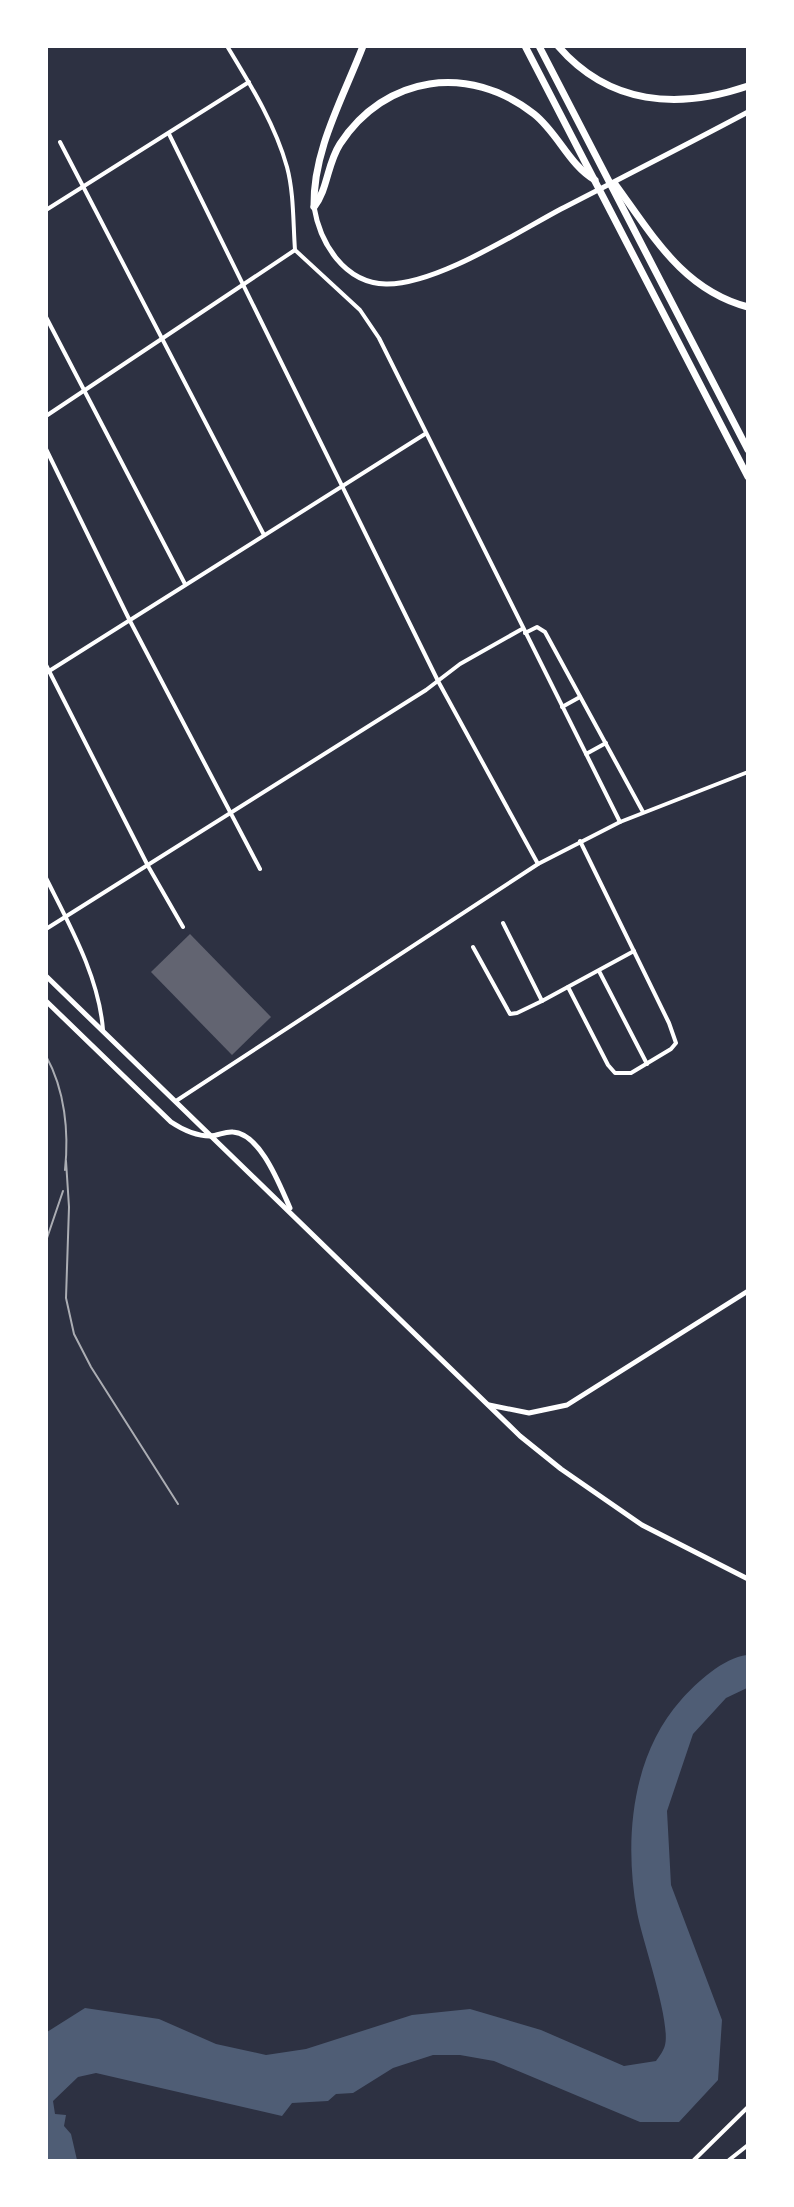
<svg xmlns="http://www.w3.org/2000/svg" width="794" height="2207" font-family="'Playfair Display',serif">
	<rect width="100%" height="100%" fill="#2d3142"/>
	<path fill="#4f5d75" d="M 747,1655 L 747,1688 L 726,1698 L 693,1734 L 667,1811 L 671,1885 L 722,2020 L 718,2080 L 679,2122 L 640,2122 L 494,2061 L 460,2055 L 433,2055 L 393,2068 L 353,2093 L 336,2094 L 328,2101 L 292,2103 L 282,2116 L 96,2073 L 78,2077 L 53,2101 L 55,2114 L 66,2115 L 64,2126 L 71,2134 L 77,2160 L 47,2160 L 47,2032 L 85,2008 L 159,2019 L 216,2044 L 266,2055 L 306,2049 L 412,2015 L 470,2009 L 541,2030 L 624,2066 L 656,2061 C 659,2057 664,2050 665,2045 C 671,2021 642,1940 637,1912 C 624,1841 631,1756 681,1700 C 697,1682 723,1658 747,1655 Z"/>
	<path fill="#626471" d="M 190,934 L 271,1017 L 232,1055 L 151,972 Z"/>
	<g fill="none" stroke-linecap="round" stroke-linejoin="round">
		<g stroke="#fff" stroke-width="4">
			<path d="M 227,46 C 250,84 275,124 287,167 C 294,193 293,223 295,250 L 360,310 L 379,338 L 620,822"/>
			<path d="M 169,134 L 438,681 L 538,864"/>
			<path d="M 60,142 L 264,535"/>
			<path d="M 46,210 L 249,82"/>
			<path d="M 46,317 L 185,584"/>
			<path d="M 46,416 L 295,250"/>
			<path d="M 46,449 L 129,619 L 260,869"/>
			<path d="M 525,633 L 537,627 L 545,632 L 643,812"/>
			<path d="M 46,665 L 148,866 L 183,927"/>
			<path d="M 46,673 L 425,434"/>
			<path d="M 562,707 L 580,697"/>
			<path d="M 586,754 L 606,743"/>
			<path d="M 46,878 C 70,926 99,977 103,1030"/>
			<path d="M 503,923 L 542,1001 L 634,951"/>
			<path d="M 46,929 L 426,690 L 460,664 L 522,629"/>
			<path d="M 473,947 L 510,1014 L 517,1013 L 542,1001"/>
			<path d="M 599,971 L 647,1064"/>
			<path d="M 568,987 L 608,1065 L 615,1073 L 631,1073 L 671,1049 L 676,1043 L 669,1023 L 580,841"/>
			<path d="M 176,1101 L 538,864 L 620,822 L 748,772"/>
			<path d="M 694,2160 L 748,2107"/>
			<path d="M 729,2160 L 748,2145"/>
		</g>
		<g stroke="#fff" stroke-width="5">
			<path d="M 314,207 C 320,243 344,283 386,284 C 436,285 516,233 561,209 C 623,177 686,145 748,112"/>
			<path d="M 46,976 L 520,1436 L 561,1469 L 642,1525 L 748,1579"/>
			<path d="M 46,1001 L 171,1122 C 183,1130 196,1136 210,1136 C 218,1136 225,1131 233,1132 C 261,1134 280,1186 290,1208"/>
			<path d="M 489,1405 L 529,1413 L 567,1405 L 748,1291"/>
		</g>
		<g stroke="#fff" stroke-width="7">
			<path d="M 525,46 L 748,477"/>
			<path d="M 539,46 L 748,450"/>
			<path d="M 558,46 C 609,105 678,110 748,86"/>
			<path d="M 615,184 C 653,236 683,290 748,307"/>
			<path d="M 314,206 C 313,150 343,98 363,46"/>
			<path d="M 314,207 C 328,189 327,164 340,144 C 385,75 469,63 534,114 C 558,133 569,165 595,180"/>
		</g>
		<g stroke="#abadb3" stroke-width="2">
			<path d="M 46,1056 C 65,1090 69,1132 65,1170"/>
			<path d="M 66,1161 L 69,1207 L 66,1298 L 74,1334 L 91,1367 L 178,1504"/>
			<path d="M 46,1241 L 63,1191"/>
		</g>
	</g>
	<rect width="794" height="2207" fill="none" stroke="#ffffff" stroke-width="96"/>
</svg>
